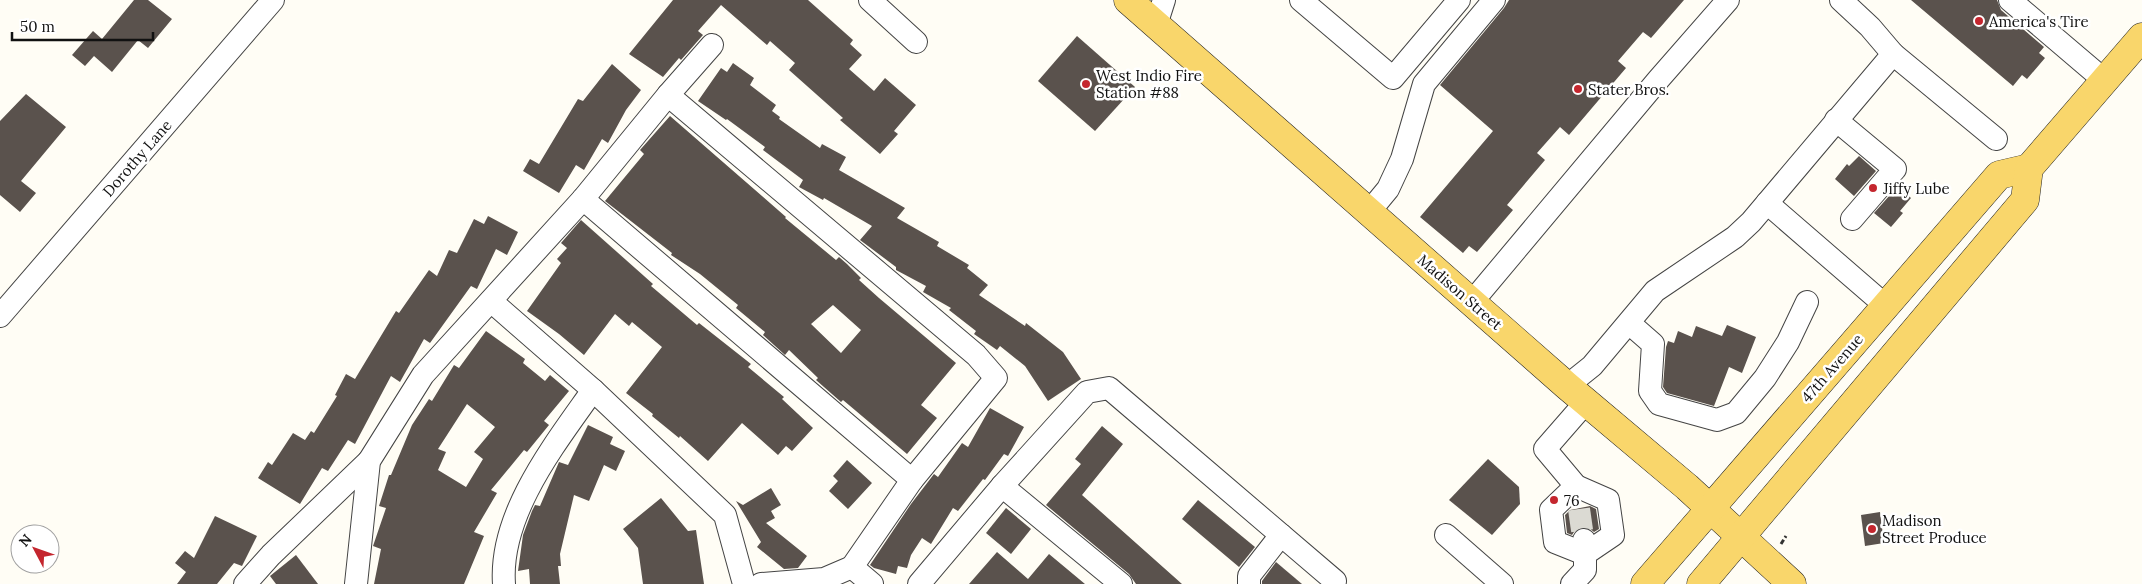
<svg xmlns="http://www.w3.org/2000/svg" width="2142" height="584" font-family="Lora,serif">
	<rect width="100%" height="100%" fill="#fffdf5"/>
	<g fill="#5a524d" fill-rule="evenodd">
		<path d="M 134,0 L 148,0 L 172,19 L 148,48 L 138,40 L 112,72 L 94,56 L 85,66 L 72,55 L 93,31 L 102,39 Z"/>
		<path d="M 673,0 L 808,0 L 853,40 L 850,44 L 862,55 L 849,69 L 874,91 L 885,78 L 916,105 L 894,131 L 898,134 L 880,154 L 840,120 L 843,118 L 789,70 L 795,63 L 770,41 L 767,45 L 721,5 L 698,31 L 703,35 L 681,60 L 679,58 L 663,77 L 629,54 Z"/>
		<path d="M 1509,0 L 1684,0 L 1651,38 L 1643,32 L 1618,61 L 1626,68 L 1569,135 L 1560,127 L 1537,153 L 1545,160 L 1507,205 L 1513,210 L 1477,252 L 1469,246 L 1463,253 L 1420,217 L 1493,131 L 1440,85 L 1504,8 Z"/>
		<path d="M 1911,0 L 1997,0 L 2001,10 L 2044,47 L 2039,53 L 2045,58 L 2027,79 L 2022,75 L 2013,86 Z"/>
		<path d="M 1077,36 L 1135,87 L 1095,131 L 1038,81 Z"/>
		<path d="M 733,63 L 754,78 L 750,85 L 776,105 L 772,111 L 780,117 L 779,119 L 820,148 L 822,144 L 846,157 L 839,170 L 905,208 L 897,218 L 939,242 L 937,246 L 969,265 L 967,268 L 988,285 L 979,295 L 1025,326 L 1026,323 L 1063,352 L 1081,379 L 1048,401 L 1025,366 L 1000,346 L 997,350 L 974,334 L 976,331 L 949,310 L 951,308 L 923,292 L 926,286 L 896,270 L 896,267 L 860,240 L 872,226 L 824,198 L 823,200 L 799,187 L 803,180 L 763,150 L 765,147 L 727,119 L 726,120 L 698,101 L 721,68 L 727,72 Z"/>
		<path d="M 612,64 L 641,90 L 626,110 L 608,143 L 602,139 L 584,170 L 576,165 L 559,193 L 523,171 L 530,159 L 539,164 L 578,99 L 583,101 Z"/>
		<path d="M 26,94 L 66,127 L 21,181 L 36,193 L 20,212 L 0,195 L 0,121 Z"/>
		<path d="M 670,116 L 786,217 L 785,218 L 836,260 L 839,257 L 847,264 L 861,278 L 859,280 L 879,298 L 956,363 L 921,405 L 937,418 L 907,454 L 843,400 L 841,402 L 816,380 L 818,378 L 789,350 L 785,355 L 763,335 L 765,332 L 736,308 L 738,305 L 700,274 L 671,255 L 672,253 L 605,201 L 644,154 L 640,150 ZM 833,305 L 861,330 L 841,353 L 811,324 Z"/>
		<path d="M 1859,156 L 1876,171 L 1854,196 L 1835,179 L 1847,164 L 1849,166 Z"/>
		<path d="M 1898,186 L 1911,198 L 1900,211 L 1903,213 L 1891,227 L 1874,213 Z"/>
		<path d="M 488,216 L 518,232 L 507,255 L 496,249 L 477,289 L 471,286 L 430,343 L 424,339 L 400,382 L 391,376 L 355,444 L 348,440 L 328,471 L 322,468 L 300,504 L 258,478 L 268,462 L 272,465 L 293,433 L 305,440 L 311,431 L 314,433 L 337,396 L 335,395 L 346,374 L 355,379 L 396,311 L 399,313 L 429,270 L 437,276 L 449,250 L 457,253 L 474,219 L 484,224 Z"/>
		<path d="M 581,220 L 653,284 L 651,286 L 697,325 L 699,323 L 751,364 L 748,367 L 784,397 L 782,399 L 813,428 L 792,451 L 786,446 L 778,455 L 742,423 L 708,461 L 680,436 L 679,438 L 652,416 L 653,414 L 626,393 L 662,347 L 632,322 L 629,326 L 615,314 L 584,355 L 559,334 L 527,311 L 561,263 L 557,259 L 567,248 L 561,243 Z"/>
		<path d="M 1727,325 L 1756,337 L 1742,373 L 1729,367 L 1714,406 L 1667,393 L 1663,387 L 1666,347 L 1668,341 L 1674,343 L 1678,331 L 1692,337 L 1696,326 L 1722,336 Z"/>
		<path d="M 486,331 L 525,359 L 523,363 L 545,381 L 550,375 L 569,391 L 544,421 L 549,425 L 527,452 L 524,450 L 491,490 L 497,493 L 474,532 L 484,536 L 464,584 L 374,584 L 381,549 L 373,546 L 386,508 L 379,506 L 389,475 L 391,475 L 412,425 L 429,399 L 432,401 L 454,365 L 459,368 ZM 467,404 L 495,427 L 474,452 L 483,459 L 466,487 L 438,470 L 446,452 L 438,449 Z"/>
		<path d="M 990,408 L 1024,427 L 1008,456 L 1004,454 L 985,480 L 983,479 L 958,511 L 953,508 L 931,544 L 922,538 L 911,555 L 907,568 L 898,566 L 896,574 L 874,568 L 870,565 L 911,504 L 934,474 L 938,477 L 962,443 L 968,447 Z"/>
		<path d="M 588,425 L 613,437 L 610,444 L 625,451 L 616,471 L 604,465 L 589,501 L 574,495 L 560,554 L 561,566 L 558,566 L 560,584 L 530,584 L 529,569 L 518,571 L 523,535 L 532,511 L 535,505 L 540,506 L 559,462 L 568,465 Z"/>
		<path d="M 1102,426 L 1123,444 L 1082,495 L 1182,584 L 1136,584 L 1129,574 L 1046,505 L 1081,464 L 1075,459 Z"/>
		<path d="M 1488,459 L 1519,487 L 1520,504 L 1492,535 L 1449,500 Z"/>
		<path d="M 847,460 L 872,483 L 848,509 L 829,491 L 838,481 L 833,476 Z"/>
		<path d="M 771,488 L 781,505 L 771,511 L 775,518 L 766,523 L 807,556 L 798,568 L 784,569 L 757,547 L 761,542 L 736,501 L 743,505 Z"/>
		<path d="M 661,498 L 688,531 L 696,530 L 704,584 L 643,584 L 638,548 L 623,529 Z"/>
		<path d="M 1198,500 L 1255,547 L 1239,567 L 1182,519 Z"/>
		<path d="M 1590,506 L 1596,509 L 1599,529 L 1594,532 L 1589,528 L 1583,527 L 1576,529 L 1572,535 L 1567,533 L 1565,515 L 1570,510 Z"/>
		<path d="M 1006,508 L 1031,529 L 1011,554 L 986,533 Z"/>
		<path d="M 1880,512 L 1884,543 L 1865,546 L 1861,515 Z"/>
		<path d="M 215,516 L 257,536 L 242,566 L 234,563 L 217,584 L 177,584 L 186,572 L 175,563 L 185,551 L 194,558 Z"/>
		<path d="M 997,552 L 1028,579 L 1049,554 L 1085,584 L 969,584 Z"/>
		<path d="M 296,555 L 318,584 L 276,584 L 270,576 Z"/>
		<path d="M 1276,562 L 1302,584 L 1262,584 L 1262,581 Z"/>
	</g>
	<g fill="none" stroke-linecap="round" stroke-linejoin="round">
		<path stroke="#dbdad3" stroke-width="22" stroke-dasharray="22 11" stroke-linecap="butt" d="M 1579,509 L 1583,537"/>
		<g stroke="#444" stroke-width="24">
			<g id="minor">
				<path d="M 870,0 L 916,42"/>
				<path d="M 1301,0 L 1393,78 L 1459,0"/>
				<path d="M 1841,0 L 1870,27 L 1893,54 L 1996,139"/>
				<path d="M 2010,0 L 2104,80"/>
				<path d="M 1156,25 L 1164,0"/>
				<path d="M 668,95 L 976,355 L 996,378 L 912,480 L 852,567 L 824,579 L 761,584"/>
				<path d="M 1836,120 L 1895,169 L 1852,219"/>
				<path d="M 583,199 L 912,480"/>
				<path d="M 1767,203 L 1886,306"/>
				<path d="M 1369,212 L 1388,189 L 1402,159 L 1424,84 L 1494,0"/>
				<path d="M 491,301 L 593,390 L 725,515 L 744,584"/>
				<path d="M 1472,302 L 1658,80 L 1728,0"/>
				<path d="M 0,316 L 273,0"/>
				<path d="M 1629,323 L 1653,344 L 1650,391 L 1659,404 L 1717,420 L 1736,413 L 1765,378 L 1788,342 L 1807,302"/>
				<path d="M 1567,386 L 1592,366 L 1655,291 L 1735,237 L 1751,222 L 1893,54"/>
				<path d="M 1002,486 L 1121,584"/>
				<path d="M 1576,486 L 1608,500 L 1613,535 L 1585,554 L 1584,540"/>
				<path d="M 1446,535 L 1502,584"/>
				<path d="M 852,567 L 872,584"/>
				<path d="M 245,584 L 271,555 L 369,461"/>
				<path d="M 356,584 L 369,461 L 423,375 L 583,199 L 668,95 L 712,45"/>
				<path d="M 504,584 C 499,514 555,444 593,390"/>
				<path d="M 919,584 L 1002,486 L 1087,392 L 1109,388 L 1335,581"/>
				<path d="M 1249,584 L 1249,576 L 1281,535"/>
				<path d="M 1572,584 L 1585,570 L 1585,554 L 1555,542 L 1551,510 L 1576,486 L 1545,449 L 1586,402"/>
			</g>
		</g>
		<g stroke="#222" stroke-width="29">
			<g id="major">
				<path d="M 1128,0 L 1567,386 L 1687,487 L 1792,584"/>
				<path d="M 1645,584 L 1999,175 L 2029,168"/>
				<path d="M 1701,584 L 2025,200 L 2029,168 L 2142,37"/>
			</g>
		</g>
		<path stroke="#333" stroke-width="3" stroke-dasharray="5 2.5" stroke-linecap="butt" d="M 1781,544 L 1786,536"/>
		<use href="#minor" stroke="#fff" stroke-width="22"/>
		<use href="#major" stroke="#f9d66b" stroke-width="28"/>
	</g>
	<g fill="#c4262e" stroke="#fff" stroke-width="2">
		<circle cx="1979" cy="21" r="5"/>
		<circle cx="1086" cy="84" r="5"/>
		<circle cx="1578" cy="89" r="5"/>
		<circle cx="1873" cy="188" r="5"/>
		<circle cx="1554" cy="500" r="5"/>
		<circle cx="1872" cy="529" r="5"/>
	</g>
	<g text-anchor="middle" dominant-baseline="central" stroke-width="5" stroke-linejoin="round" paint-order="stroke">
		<g font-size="15" fill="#111" stroke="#fff" text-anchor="start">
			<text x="1989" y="21">America's Tire</text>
			<text x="1096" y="75">West Indio Fire<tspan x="1096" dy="17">Station #88</tspan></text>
			<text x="1588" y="89">Stater Bros.</text>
			<text x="1883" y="188">Jiffy Lube</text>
			<text x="1564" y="500">76</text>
			<text x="1882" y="520">Madison<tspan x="1882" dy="17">Street Produce</tspan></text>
		</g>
		<g font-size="15" fill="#111" stroke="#fff">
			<text transform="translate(137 158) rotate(-49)">Dorothy Lane</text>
			<text transform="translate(1460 292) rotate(41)">Madison Street</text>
			<text transform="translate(1832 368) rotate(-49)">47th Avenue</text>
		</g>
	</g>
	<g transform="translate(35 549) rotate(311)"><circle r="24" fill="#ffffff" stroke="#a0a0a0"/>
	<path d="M0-4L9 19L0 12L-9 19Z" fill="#c4262e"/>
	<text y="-8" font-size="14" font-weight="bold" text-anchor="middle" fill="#111111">N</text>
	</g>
	<path d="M12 32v8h141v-8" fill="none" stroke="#111111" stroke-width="2.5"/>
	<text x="20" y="32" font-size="15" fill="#111111" stroke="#ffffff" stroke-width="4" paint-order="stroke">50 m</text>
</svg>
